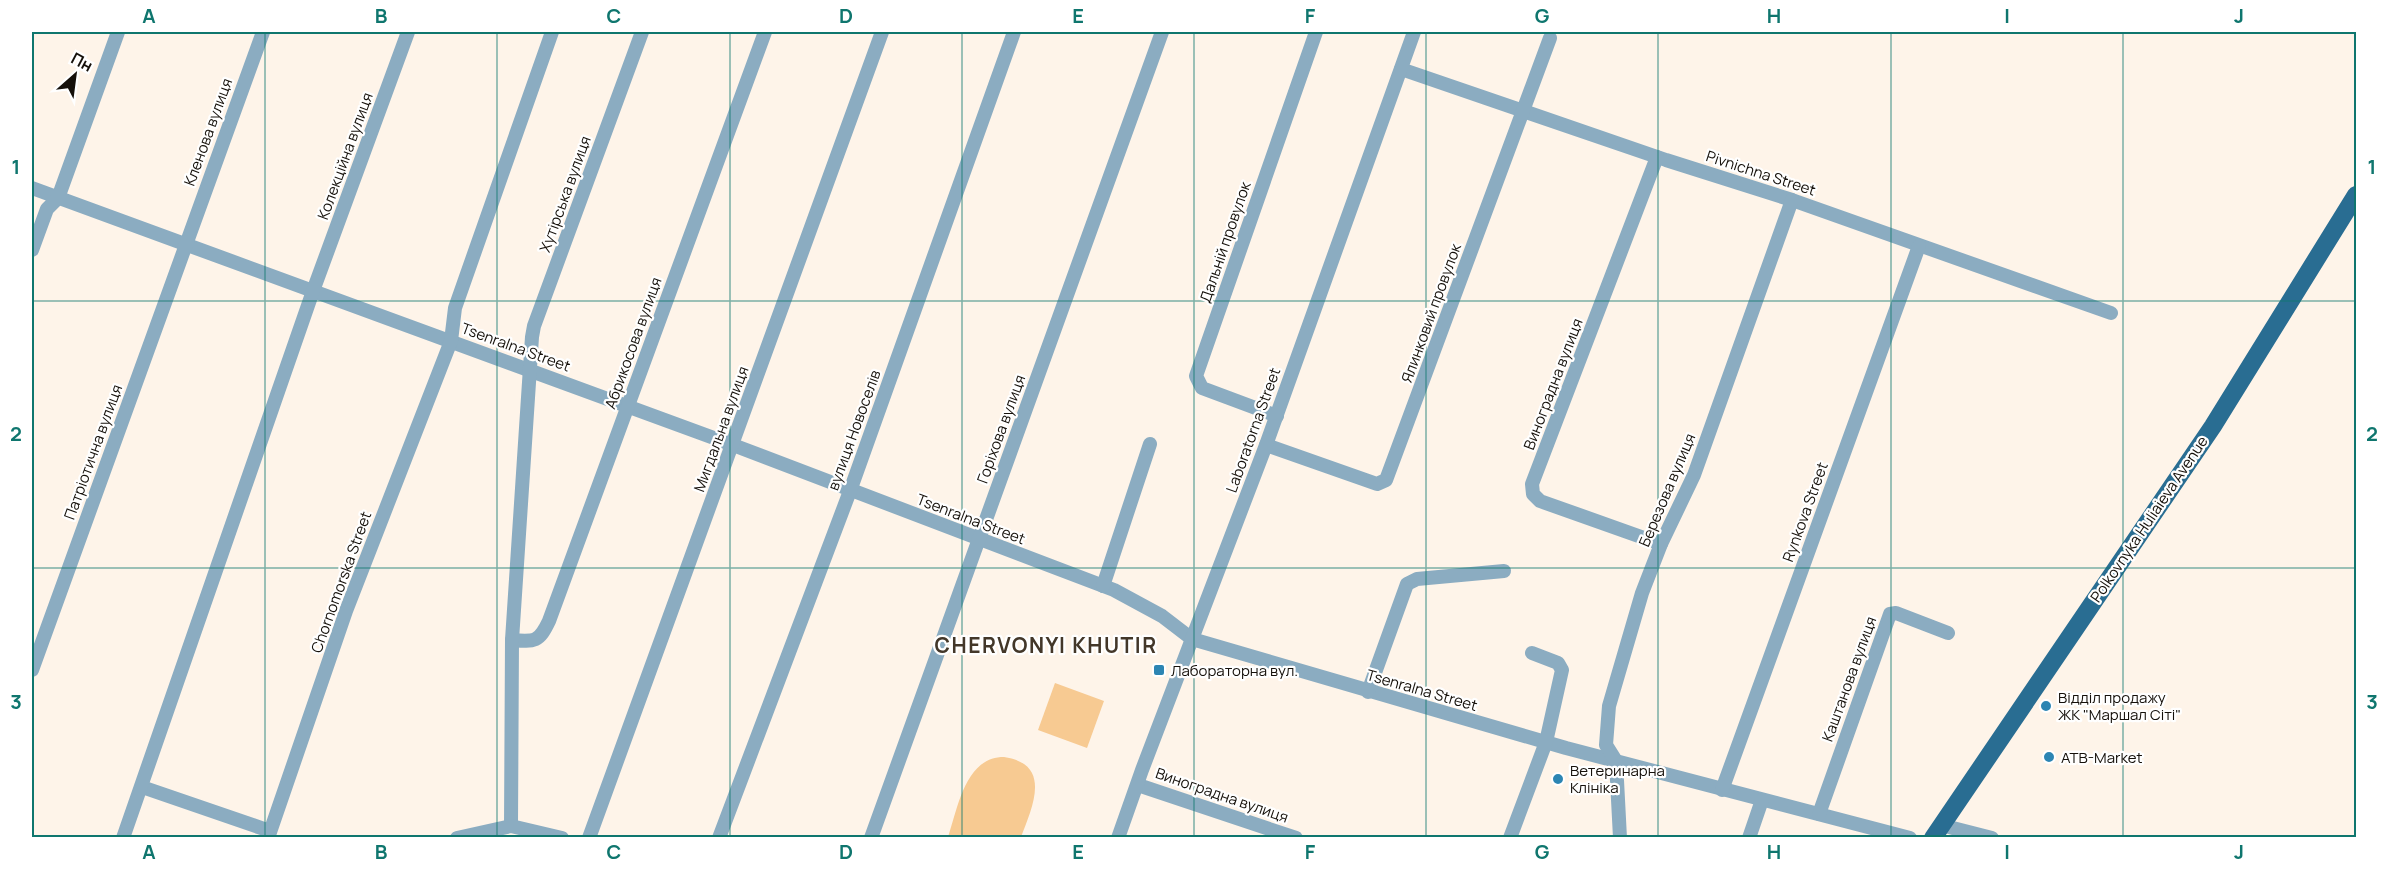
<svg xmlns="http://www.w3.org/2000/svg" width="2388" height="869" font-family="Manrope,sans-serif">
	<rect width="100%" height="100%" fill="#fef4e9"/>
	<g fill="#f7ca92">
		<path d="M 1055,683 L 1104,701 L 1087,748 L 1038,730 Z"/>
		<path d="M 1004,757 C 1053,764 1032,808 1021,837 L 948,837 C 958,808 965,757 1004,757 Z"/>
	</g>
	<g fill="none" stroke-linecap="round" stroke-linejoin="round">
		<g stroke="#8bacc1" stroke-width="14">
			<path d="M 1401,69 L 1666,160 L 1792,200 L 2111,313"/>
			<path d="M 1657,157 L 1532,484 L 1533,494 L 1540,501 L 1661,544"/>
			<path d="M 32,188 L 733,445 L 1114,590 L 1162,616 L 1192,639 L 1566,748 L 1910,838"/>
			<path d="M 32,250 L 47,209 L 58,198 L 118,32"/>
			<path d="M 1277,416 L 1202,388 L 1196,376 L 1316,32"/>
			<path d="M 1266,445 L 1377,484 L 1386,480 L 1550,38"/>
			<path d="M 1103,586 L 1150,444"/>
			<path d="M 512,640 C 535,642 539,642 549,621 L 765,32"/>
			<path d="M 32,670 L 263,32"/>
			<path d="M 1368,692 L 1407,584 L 1417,579 L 1504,571"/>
			<path d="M 1138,785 L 1296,838"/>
			<path d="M 142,787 L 270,831"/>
			<path d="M 1722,790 L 1919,246"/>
			<path d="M 1819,814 L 1890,614 L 1896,613 L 1948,633"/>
			<path d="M 1941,825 L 1992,838"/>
			<path d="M 511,826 L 512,640 L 532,337 L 534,326 L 642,32"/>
			<path d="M 123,838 L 313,291 L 408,32"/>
			<path d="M 268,838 L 346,611 L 451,341 L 455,308 L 552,32"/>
			<path d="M 457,838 L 511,826 L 562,838"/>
			<path d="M 589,838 L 882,32"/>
			<path d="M 719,838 L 850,491 L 1014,32"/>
			<path d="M 871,838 L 1162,32"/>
			<path d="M 1118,838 L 1142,770 L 1266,445 L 1414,32"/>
			<path d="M 1510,838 L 1546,742 L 1562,670 L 1558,663 L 1532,653"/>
			<path d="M 1620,838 L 1616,761 L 1606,745 L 1609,706 L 1642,593 L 1661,544 L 1694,475 L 1792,200"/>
			<path d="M 1749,838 L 1762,800"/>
		</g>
		<path stroke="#296d92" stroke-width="18" d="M 1933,838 L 2213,426 L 2356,195"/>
	</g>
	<path fill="none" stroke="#0f766e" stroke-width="1.5" stroke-opacity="0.55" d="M 265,32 L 265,838M 497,32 L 497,838M 730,32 L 730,838M 962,32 L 962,838M 1194,32 L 1194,838M 1426,32 L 1426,838M 1658,32 L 1658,838M 1891,32 L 1891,838M 2123,32 L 2123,838M 32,301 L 2356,301M 32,568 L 2356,568"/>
	<g fill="#2c85b3" stroke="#fff" stroke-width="2">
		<rect x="1153" y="664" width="12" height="12" rx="3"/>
		<circle cx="2046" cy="706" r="6"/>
		<circle cx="2049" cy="757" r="6"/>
		<circle cx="1558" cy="779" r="6"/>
	</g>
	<g text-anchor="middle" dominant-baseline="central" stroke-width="4.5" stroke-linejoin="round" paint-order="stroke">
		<g font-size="15" fill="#15100a" stroke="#fff">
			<text transform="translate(208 132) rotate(-70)">Кленова вулиця</text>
			<text transform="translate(345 156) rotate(-70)">Колекційна вулиця</text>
			<text transform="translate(1761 173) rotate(18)">Pivnichna Street</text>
			<text transform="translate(565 194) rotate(-70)">Хутірська вулиця</text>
			<text transform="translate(1225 242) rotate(-71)">Дальній провулок</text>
			<text transform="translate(1431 313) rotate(-70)">Ялинковий провулок</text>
			<text transform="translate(633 343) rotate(-70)">Абрикосова вулиця</text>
			<text transform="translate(516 347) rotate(20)">Tsenralna Street</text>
			<text transform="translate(1553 384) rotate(-69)">Виноградна вулиця</text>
			<text transform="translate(721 429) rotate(-70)">Мигдальна вулиця</text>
			<text transform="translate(1001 429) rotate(-70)">Горіхова вулиця</text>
			<text transform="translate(854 430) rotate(-70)">вулиця Новоселів</text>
			<text transform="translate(1253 430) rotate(-70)">Laboratorna Street</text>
			<text transform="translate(93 452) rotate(-70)">Патріотична вулиця</text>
			<text transform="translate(1667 490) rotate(-67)">Березова вулиця</text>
			<text transform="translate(1805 512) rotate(-70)">Rynkova Street</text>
			<text transform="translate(971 519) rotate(21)">Tsenralna Street</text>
			<text transform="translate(2149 519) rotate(-56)">Polkovnyka Huliaieva Avenue</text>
			<text transform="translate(341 582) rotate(-70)">Chornomorska Street</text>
			<text transform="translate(1849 679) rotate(-70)">Каштанова вулиця</text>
			<text transform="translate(1422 690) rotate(16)">Tsenralna Street</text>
			<text transform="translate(1222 795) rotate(19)">Виноградна вулиця</text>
		</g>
		<g font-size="15" fill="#15100a" stroke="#fff" text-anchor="start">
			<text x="1171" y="670">Лабораторна вул.</text>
			<text x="2058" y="697">Відділ продажу<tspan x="2058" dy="17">ЖК "Маршал Сіті"</tspan></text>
			<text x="2061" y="757">ATB-Market</text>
			<text x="1570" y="770">Ветеринарна<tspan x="1570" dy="17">Клініка</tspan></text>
		</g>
		<g font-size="21" font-weight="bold" letter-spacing="1.5" fill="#433729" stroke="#fff">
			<text x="1046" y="645">CHERVONYI KHUTIR</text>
		</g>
	</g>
	<rect width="2388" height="869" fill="none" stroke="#ffffff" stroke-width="66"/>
	<g transform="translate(75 75) rotate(28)" stroke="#ffffff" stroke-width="4.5" paint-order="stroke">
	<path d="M0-4.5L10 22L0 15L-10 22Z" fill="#15100a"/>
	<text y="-9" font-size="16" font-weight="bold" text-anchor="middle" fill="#15100a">Пн</text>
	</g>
	<rect x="33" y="33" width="2322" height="803" fill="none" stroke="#0f766e" stroke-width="2"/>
	<g font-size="20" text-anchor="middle" font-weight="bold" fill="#0f766e">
		<text x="149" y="23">A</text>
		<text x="381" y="23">B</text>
		<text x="614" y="23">C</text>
		<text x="846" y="23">D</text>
		<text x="1078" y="23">E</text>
		<text x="1310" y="23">F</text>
		<text x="1542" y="23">G</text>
		<text x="1774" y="23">H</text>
		<text x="2007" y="23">I</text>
		<text x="2239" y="23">J</text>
		<text x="16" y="174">1</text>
		<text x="2372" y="174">1</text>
		<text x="16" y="441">2</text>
		<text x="2372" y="441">2</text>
		<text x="16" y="709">3</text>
		<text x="2372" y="709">3</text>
		<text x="149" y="859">A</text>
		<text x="381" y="859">B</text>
		<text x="614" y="859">C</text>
		<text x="846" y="859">D</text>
		<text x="1078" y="859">E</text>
		<text x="1310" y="859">F</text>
		<text x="1542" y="859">G</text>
		<text x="1774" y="859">H</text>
		<text x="2007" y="859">I</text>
		<text x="2239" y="859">J</text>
	</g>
</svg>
